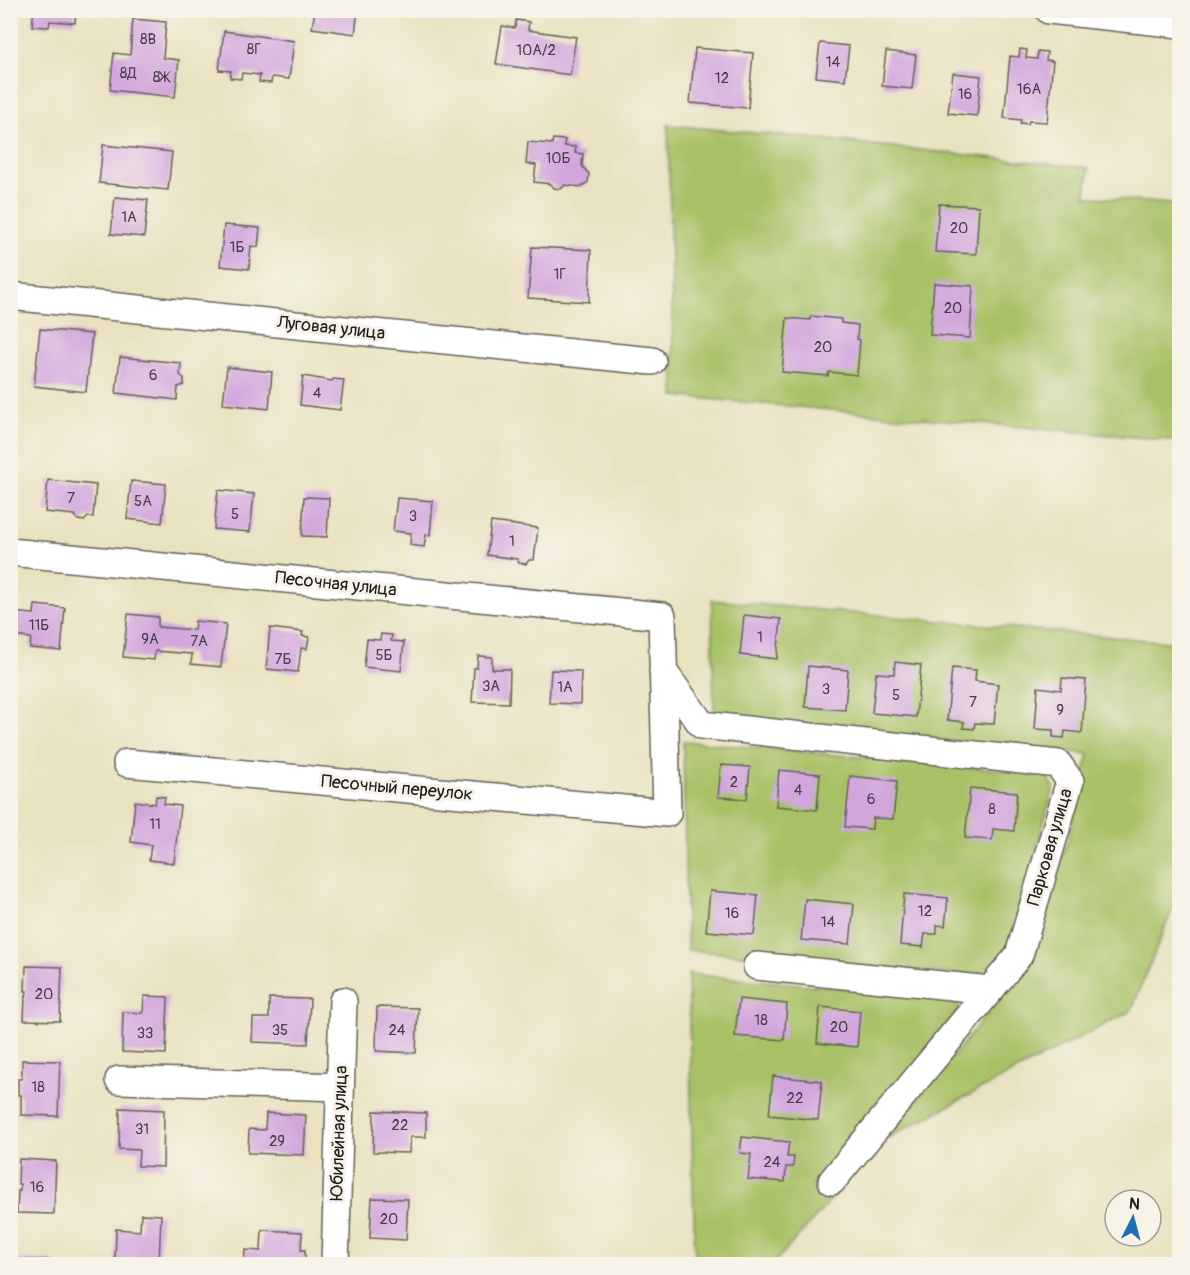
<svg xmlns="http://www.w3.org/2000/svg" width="1190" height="1275" font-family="Pangolin,sans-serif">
	<rect width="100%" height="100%" fill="#f7f3e8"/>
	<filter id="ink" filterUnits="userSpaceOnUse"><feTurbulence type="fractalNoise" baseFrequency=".0167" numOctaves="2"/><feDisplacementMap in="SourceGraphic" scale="12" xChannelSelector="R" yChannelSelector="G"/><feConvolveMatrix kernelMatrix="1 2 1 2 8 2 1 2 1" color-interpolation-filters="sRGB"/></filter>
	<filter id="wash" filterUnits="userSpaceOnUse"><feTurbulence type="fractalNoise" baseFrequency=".008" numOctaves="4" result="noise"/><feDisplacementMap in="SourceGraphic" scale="24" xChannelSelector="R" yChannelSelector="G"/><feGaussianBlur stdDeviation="1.35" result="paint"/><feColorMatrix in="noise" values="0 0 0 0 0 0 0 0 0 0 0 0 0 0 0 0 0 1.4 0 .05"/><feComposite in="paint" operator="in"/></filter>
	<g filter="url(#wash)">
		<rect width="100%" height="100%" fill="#e9e2c1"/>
		<g fill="#a9c166" stroke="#626e41" stroke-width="1.5">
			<path d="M 668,125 L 790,136 L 1089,168 L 1086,196 L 1179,205 L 1179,441 L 674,396 Z"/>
			<path d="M 712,600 L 1179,643 L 1179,893 L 1131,1011 L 885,1139 L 1029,963 L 1068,839 L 1089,754 L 723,720 L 714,711 Z"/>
			<path d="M 683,741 L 1045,774 L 1054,787 L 1007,951 L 986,977 L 687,950 Z"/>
			<path d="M 688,974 L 956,999 L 960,1009 L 858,1134 L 812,1185 L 841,1189 L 773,1264 L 695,1264 Z"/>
		</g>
		<g id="blocks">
			<g fill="#d2a6dd">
				<path d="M 34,10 L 76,10 L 75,23 L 50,21 L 49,27 L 32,26 Z"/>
				<path d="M 315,10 L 358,10 L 355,34 L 312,28 Z"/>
				<path d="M 133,19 L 166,22 L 163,58 L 179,60 L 175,97 L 110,90 L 114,53 L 130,55 Z"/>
				<path d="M 516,20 L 529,22 L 528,30 L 576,37 L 570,75 L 496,64 L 502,26 L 515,28 Z"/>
				<path d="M 224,31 L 294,41 L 289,79 L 272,77 L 271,83 L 259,82 L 260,75 L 242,73 L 241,79 L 230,78 L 231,71 L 219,70 Z"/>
				<path d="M 820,43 L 849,46 L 845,80 L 816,77 Z"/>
				<path d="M 695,48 L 753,53 L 748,108 L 690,103 Z"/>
				<path d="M 1020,49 L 1027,50 L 1026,58 L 1037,59 L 1038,51 L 1047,52 L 1046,60 L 1053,61 L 1047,122 L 1029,121 L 1028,124 L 1020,123 L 1021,120 L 1004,118 L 1010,56 L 1019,57 Z"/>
				<path d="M 886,51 L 916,55 L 912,89 L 882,86 Z"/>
				<path d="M 953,73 L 981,76 L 977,116 L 948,113 Z"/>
				<path d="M 553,139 L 565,140 L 564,146 L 576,147 L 575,153 L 583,154 L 582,166 L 589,174 L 588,182 L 581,187 L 565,185 L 561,189 L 554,188 L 551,184 L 534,182 L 536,165 L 526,164 L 528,142 L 552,144 Z"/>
				<path d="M 10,143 L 17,143 L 13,187 L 10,187 Z"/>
				<path d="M 103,145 L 172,152 L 168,190 L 99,183 Z"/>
				<path d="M 115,197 L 148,200 L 144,237 L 111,234 Z"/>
				<path d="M 939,204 L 979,206 L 976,254 L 935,252 Z"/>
				<path d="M 224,225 L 260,228 L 258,247 L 251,246 L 249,269 L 220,266 Z"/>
				<path d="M 532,247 L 591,250 L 589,302 L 528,298 Z"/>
				<path d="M 934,283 L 973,286 L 970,338 L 930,335 Z"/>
				<path d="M 811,316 L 841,319 L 841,323 L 858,325 L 857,339 L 860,340 L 857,375 L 829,372 L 828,376 L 782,372 L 787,318 L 810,320 Z"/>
				<path d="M 40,329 L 92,334 L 86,392 L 34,386 Z"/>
				<path d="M 120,357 L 181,363 L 180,375 L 184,378 L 184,385 L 178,387 L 177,400 L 116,393 Z"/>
				<path d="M 227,367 L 272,372 L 269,409 L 223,404 Z"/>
				<path d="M 303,376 L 332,381 L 333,379 L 344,380 L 340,410 L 300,405 Z"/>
				<path d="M 48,480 L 96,485 L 93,517 L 88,517 L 84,521 L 78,520 L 75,515 L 45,512 Z"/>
				<path d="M 131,481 L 166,484 L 162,523 L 127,519 Z"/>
				<path d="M 218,490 L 254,494 L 250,532 L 214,529 Z"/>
				<path d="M 304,497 L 329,498 L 327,537 L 302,536 Z"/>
				<path d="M 397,498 L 433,501 L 430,535 L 426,535 L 424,547 L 410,545 L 411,533 L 393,531 Z"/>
				<path d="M 491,522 L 538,528 L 534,560 L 529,560 L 526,564 L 519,563 L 517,559 L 487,555 Z"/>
				<path d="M 35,605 L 65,608 L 61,651 L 30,648 L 31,638 L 10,636 L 10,612 L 34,614 Z"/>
				<path d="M 128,614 L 158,617 L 158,627 L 194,630 L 195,621 L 226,624 L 221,667 L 191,664 L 192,654 L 155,651 L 154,660 L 123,657 Z"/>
				<path d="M 744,615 L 781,619 L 777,659 L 740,655 Z"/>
				<path d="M 270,628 L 303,632 L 302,636 L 309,637 L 307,649 L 301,648 L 298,672 L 266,669 Z"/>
				<path d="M 381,634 L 392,635 L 391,641 L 404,642 L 401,671 L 364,667 L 367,639 L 380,640 Z"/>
				<path d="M 478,656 L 492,657 L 492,669 L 510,669 L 509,703 L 472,702 L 474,668 L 477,668 Z"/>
				<path d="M 895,662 L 921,665 L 916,717 L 872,713 L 876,673 L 894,674 Z"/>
				<path d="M 808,666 L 848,670 L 845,710 L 805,707 Z"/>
				<path d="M 952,668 L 976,670 L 975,681 L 998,684 L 994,724 L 975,723 L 974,729 L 963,728 L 964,722 L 947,720 Z"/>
				<path d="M 551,670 L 581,671 L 580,704 L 549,703 Z"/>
				<path d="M 1062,678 L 1086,680 L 1082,733 L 1065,731 L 1064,738 L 1053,737 L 1053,730 L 1035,729 L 1038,687 L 1061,690 Z"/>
				<path d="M 721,765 L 750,767 L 747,799 L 718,797 Z"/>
				<path d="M 779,770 L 820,774 L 817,810 L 776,806 Z"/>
				<path d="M 850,776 L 897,781 L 893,819 L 873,818 L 872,829 L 845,827 Z"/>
				<path d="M 970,788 L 1017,792 L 1014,831 L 993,829 L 992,840 L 965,838 Z"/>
				<path d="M 156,796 L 165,797 L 164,804 L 180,806 L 174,863 L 149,860 L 151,845 L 131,842 L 135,801 L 155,804 Z"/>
				<path d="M 710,891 L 758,895 L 754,935 L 706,931 Z"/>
				<path d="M 904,894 L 948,898 L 945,926 L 937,925 L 937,934 L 925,934 L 923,947 L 900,945 Z"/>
				<path d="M 805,899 L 854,904 L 850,944 L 801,940 Z"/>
				<path d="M 26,966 L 62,967 L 60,1021 L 24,1020 L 25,997 L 26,998 L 27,991 L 25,991 Z"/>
				<path d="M 144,996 L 168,997 L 166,1054 L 122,1052 L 123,1012 L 143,1013 Z"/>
				<path d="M 269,998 L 310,999 L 308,1044 L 252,1042 L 253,1018 L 269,1018 Z"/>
				<path d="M 739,999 L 787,1004 L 784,1040 L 735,1036 Z"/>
				<path d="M 377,1007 L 418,1008 L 416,1053 L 376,1051 Z"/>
				<path d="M 820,1007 L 860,1011 L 857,1047 L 817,1043 Z"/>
				<path d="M 22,1060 L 60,1061 L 58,1116 L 21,1115 L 21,1095 L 18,1095 L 18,1079 L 22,1079 Z"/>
				<path d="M 773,1076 L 822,1081 L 818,1120 L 769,1115 Z"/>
				<path d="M 120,1108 L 164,1110 L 163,1167 L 138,1166 L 139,1150 L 119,1149 Z"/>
				<path d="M 374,1111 L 426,1113 L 426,1137 L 410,1137 L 409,1153 L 373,1152 Z"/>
				<path d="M 266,1113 L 306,1115 L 304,1155 L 248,1153 L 249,1129 L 265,1130 Z"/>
				<path d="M 742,1137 L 789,1142 L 787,1157 L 794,1157 L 793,1167 L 786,1167 L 785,1182 L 748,1179 L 751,1154 L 740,1153 Z"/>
				<path d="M 19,1159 L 56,1161 L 54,1214 L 17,1213 L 18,1191 L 20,1191 L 20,1184 L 18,1184 Z"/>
				<path d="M 372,1198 L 408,1199 L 406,1240 L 370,1238 Z"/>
				<path d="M 141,1214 L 161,1215 L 159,1264 L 115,1264 L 116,1229 L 140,1231 Z"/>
				<path d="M 262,1230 L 302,1232 L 301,1250 L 305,1250 L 305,1259 L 301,1258 L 301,1264 L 244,1264 L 245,1250 L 261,1251 Z"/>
				<rect x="16" y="1260" width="36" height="4"/>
			</g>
		</g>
	</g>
	<g filter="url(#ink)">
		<use href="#blocks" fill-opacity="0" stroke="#646156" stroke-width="1.5"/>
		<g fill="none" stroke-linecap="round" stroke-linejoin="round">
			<g stroke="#646156" stroke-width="30">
				<g id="minor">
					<path d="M 1049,10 L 1180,24"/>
					<path d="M 10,296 L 652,361"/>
					<path d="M 10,552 L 662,616 L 667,813 L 127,763"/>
					<path d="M 663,671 L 702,725 L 1058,764 L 1070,781 L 1019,955 L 832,1181"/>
					<path d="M 757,966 L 990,990"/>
					<path d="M 119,1080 L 340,1087"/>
					<path d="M 335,1264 L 343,1001"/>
				</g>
			</g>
			<use href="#minor" stroke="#fff" stroke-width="27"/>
		</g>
	</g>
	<g text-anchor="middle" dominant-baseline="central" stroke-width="6" stroke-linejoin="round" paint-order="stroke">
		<g font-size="15" fill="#4a3e4c">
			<text x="148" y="39">8В</text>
			<text x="254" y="49">8Г</text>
			<text x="536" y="50">10А/2</text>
			<text x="833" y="62">14</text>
			<text x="128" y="73">8Д</text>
			<text x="161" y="77">8Ж</text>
			<text x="722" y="78">12</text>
			<text x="1029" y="89">16А</text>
			<text x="965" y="94">16</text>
			<text x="558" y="158">10Б</text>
			<text x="129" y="217">1А</text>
			<text x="959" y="228">20</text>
			<text x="237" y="247">1Б</text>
			<text x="560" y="274">1Г</text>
			<text x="953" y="308">20</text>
			<text x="823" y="347">20</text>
			<text x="153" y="375">6</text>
			<text x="317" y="393">4</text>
			<text x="71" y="498">7</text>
			<text x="143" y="501">5А</text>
			<text x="235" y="514">5</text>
			<text x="413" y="516">3</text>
			<text x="512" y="541">1</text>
			<text x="39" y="625">11Б</text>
			<text x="760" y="637">1</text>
			<text x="150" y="639">9А</text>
			<text x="199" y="641">7А</text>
			<text x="384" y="655">5Б</text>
			<text x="283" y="659">7Б</text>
			<text x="491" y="686">3А</text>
			<text x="565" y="687">1А</text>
			<text x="826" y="689">3</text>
			<text x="896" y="695">5</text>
			<text x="973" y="702">7</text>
			<text x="1060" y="710">9</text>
			<text x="734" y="782">2</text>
			<text x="798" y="790">4</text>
			<text x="871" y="799">6</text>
			<text x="992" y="809">8</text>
			<text x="155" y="824">11</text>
			<text x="925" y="911">12</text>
			<text x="732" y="913">16</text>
			<text x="828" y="922">14</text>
			<text x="44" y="994">20</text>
			<text x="761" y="1020">18</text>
			<text x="839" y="1027">20</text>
			<text x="280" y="1030">35</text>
			<text x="397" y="1030">24</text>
			<text x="145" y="1033">33</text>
			<text x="38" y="1087">18</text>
			<text x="795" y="1098">22</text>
			<text x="400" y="1125">22</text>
			<text x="142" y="1129">31</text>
			<text x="277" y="1141">29</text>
			<text x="772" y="1162">24</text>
			<text x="37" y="1187">16</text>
			<text x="389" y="1219">20</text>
		</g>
		<g font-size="18" fill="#1c1c1c" stroke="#f7f3e8">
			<text transform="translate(331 328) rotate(6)">Луговая улица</text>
			<text transform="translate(336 584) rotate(6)">Песочная улица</text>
			<text transform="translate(397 788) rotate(5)">Песочный переулок</text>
			<text transform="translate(1050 847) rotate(-74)">Парковая улица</text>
			<text transform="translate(339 1133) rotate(-88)">Юбилейная улица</text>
		</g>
	</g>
	<rect width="1190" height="1275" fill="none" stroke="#f7f3e8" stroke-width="36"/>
	<g transform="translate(1133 1218) rotate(6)"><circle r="28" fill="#f7f3e8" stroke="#9f9d96" stroke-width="1.5"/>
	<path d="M0-4.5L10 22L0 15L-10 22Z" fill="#1f6fb2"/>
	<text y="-9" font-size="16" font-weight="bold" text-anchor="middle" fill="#1c1c1c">N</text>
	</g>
</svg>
